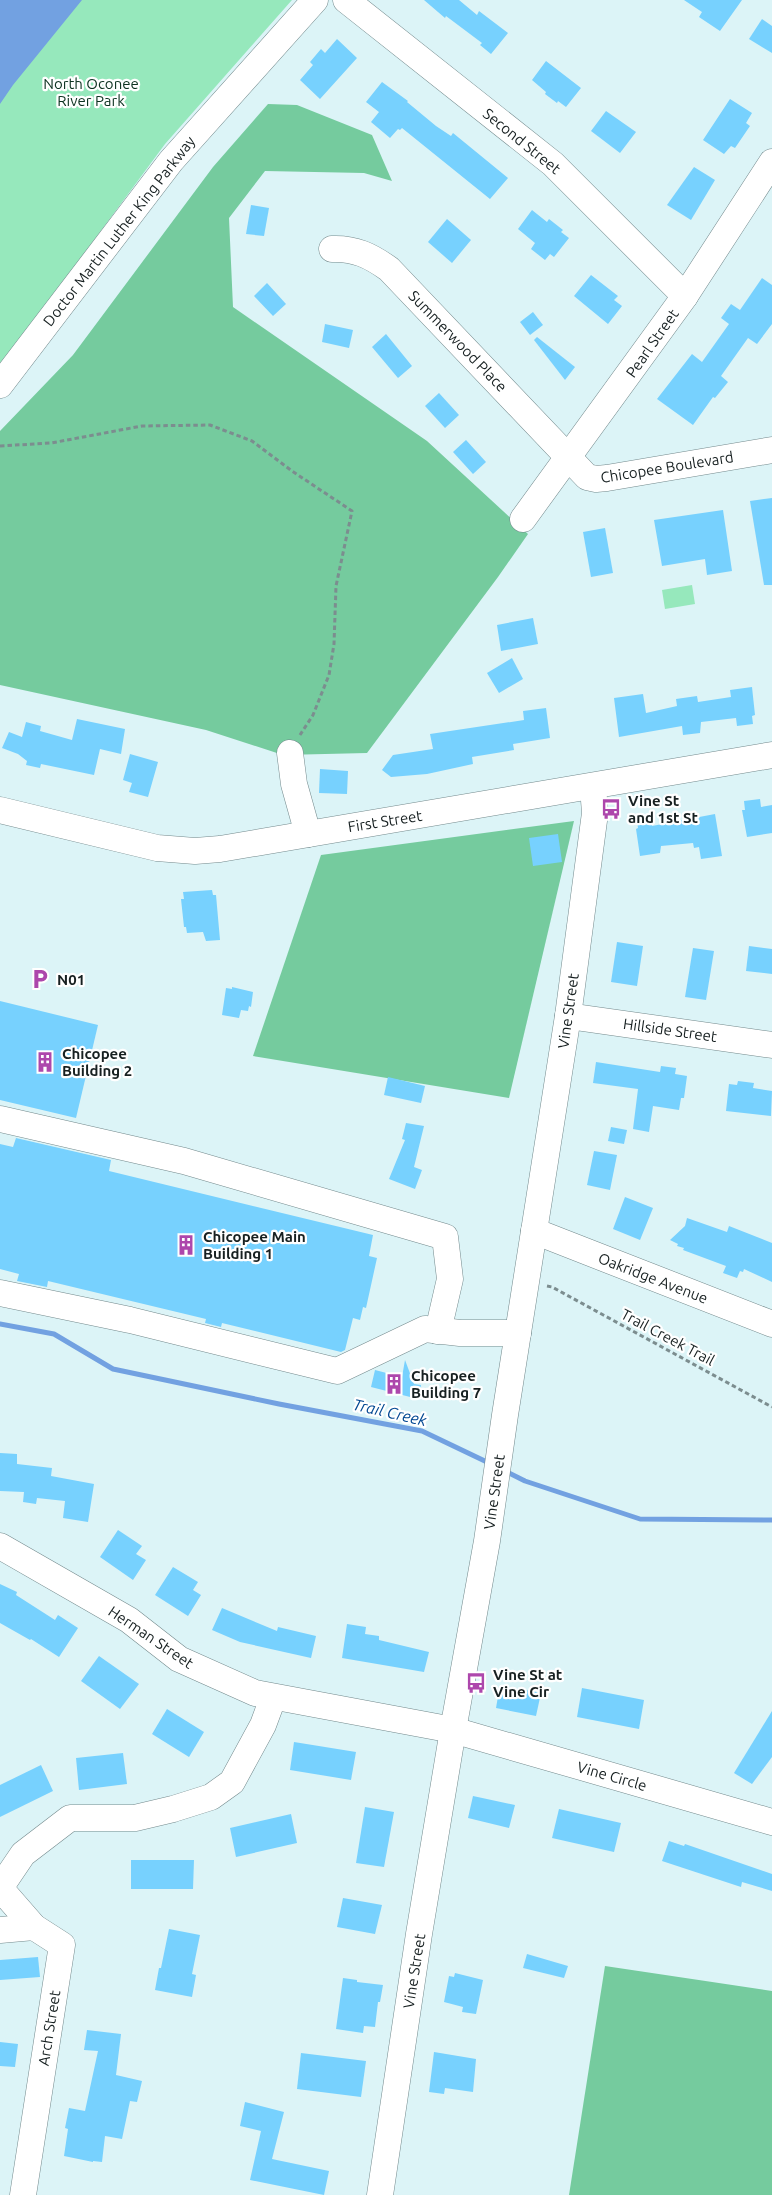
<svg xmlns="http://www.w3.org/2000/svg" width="772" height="2195" font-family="Ubuntu,sans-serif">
	<rect width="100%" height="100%" fill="#dcf4f7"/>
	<g fill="#96e8bc">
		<path d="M 0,0 L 292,0 L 165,144 L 10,354 L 0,365 Z"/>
		<path d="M 692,585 L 695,604 L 665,609 L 662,590 Z"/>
	</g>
	<g fill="#75cb9e">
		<path d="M 268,104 L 297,105 L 372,135 L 392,181 L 364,173 L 265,171 L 229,218 L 233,307 L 427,441 L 528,534 L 498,577 L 367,753 L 283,755 L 206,730 L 0,685 L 0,431 L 73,355 L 213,167 Z"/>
		<path d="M 574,821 L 509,1098 L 253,1056 L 321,855 Z"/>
		<path d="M 605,1966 L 772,1991 L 772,2195 L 569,2195 Z"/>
	</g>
	<path fill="#72a1e1" d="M 0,0 L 82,0 L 13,85 L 0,104 Z"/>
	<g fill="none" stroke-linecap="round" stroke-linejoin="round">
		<g stroke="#72a1e1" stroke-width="5">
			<path d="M 0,1324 L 54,1334 L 113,1369 L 279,1404 L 422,1431 L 489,1463"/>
			<path d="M 503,1470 L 525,1481 L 640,1519 L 772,1520"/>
		</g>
	</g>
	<g fill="#77d1fe">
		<path d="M 424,0 L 459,0 L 477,15 L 479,11 L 508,33 L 491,54 L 480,45 L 482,43 L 446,16 L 445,18 Z"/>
		<path d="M 684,0 L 742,0 L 720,31 L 699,17 L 702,12 Z"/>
		<path d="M 762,19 L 772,26 L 772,53 L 749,39 Z"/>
		<path d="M 337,39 L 357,58 L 320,99 L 300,80 L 313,65 L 310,62 L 321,49 L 325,53 Z"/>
		<path d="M 546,61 L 581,88 L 566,107 L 558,101 L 557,103 L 545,94 L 546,92 L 532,80 Z"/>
		<path d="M 382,82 L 408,101 L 407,102 L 436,126 L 451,136 L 453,133 L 508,178 L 490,199 L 402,128 L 400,130 L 398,129 L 390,138 L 371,122 L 379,112 L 366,102 Z"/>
		<path d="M 730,99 L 752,113 L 746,123 L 750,126 L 735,148 L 731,146 L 724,154 L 703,140 Z"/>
		<path d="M 606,111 L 636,132 L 620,153 L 591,131 Z"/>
		<path d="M 694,167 L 715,180 L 691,220 L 667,205 Z"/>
		<path d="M 251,205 L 269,208 L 264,236 L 246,234 Z"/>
		<path d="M 532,210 L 547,222 L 549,219 L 563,230 L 561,232 L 569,238 L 554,257 L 550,254 L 545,260 L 531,249 L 535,243 L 518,229 Z"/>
		<path d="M 447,219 L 471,240 L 452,263 L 428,242 Z"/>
		<path d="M 591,275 L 618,296 L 614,300 L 622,306 L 608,324 L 574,296 Z"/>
		<path d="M 762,278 L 772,285 L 772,324 L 757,344 L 748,338 L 721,376 L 728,382 L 715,398 L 713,397 L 693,425 L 657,399 L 692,354 L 702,362 L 729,324 L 721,318 L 731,304 L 740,310 Z"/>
		<path d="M 267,283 L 286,304 L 273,316 L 254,296 Z"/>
		<path d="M 533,312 L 543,325 L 530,335 L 520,322 Z"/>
		<path d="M 325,324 L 353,330 L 349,348 L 322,342 Z"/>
		<path d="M 386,334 L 412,366 L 398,378 L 372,347 Z"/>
		<path d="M 537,337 L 575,367 L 565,380 L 534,340 Z"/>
		<path d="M 439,393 L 459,415 L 445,428 L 425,406 Z"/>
		<path d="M 466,440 L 486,462 L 473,474 L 453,452 Z"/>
		<path d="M 772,498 L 772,585 L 764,585 L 750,501 Z"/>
		<path d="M 723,510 L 732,571 L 707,575 L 705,559 L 662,566 L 654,520 Z"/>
		<path d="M 605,528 L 613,573 L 591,577 L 583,532 Z"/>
		<path d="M 533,618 L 538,644 L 501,651 L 497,625 Z"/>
		<path d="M 512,658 L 523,679 L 499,693 L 487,673 Z"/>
		<path d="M 752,687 L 755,715 L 752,716 L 753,724 L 737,726 L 736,718 L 701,722 L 700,733 L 683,735 L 682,726 L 619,737 L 614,698 L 643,694 L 646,713 L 677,706 L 676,699 L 697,696 L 698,702 L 731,697 L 730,690 Z"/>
		<path d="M 546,708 L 550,738 L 513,744 L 514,750 L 472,757 L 473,764 L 427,774 L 391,777 L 382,770 L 393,755 L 433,749 L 430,734 L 524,720 L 523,711 Z"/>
		<path d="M 77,719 L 125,729 L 121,754 L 100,749 L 94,775 L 41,764 L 40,768 L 26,765 L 27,761 L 18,754 L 2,748 L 9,732 L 22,737 L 26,722 L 41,726 L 40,731 L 72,740 Z"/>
		<path d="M 130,754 L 158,762 L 148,797 L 129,792 L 132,783 L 123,780 Z"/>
		<path d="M 320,769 L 348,771 L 347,794 L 319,793 Z"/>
		<path d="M 760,799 L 761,807 L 772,805 L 772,833 L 747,837 L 742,810 L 745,810 L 744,801 Z"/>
		<path d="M 715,814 L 722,856 L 701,859 L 699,847 L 694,848 L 693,843 L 661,846 L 660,853 L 640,856 L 636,829 L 638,828 L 637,821 L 651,818 L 652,826 Z"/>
		<path d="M 558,834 L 562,862 L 533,866 L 529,838 Z"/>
		<path d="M 212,890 L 213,895 L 216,895 L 220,940 L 206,941 L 203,932 L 187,933 L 186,927 L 184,927 L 181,899 L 184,899 L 183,892 Z"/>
		<path d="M 617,942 L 643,946 L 637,986 L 611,982 Z"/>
		<path d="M 749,946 L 772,949 L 772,974 L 746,971 Z"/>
		<path d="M 693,948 L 714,951 L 706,1000 L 685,997 Z"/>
		<path d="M 232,987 L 253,992 L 251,1007 L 249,1006 L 248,1011 L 241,1010 L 239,1018 L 222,1015 L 226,988 L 232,989 Z"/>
		<path d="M 0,1001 L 98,1025 L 76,1118 L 0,1100 Z"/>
		<path d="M 596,1062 L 660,1072 L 661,1066 L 676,1068 L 675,1074 L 687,1076 L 684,1098 L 681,1098 L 679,1110 L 653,1106 L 649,1132 L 633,1129 L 638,1089 L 593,1083 Z"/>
		<path d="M 388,1077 L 425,1086 L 421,1103 L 384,1095 Z"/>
		<path d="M 738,1081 L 754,1083 L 753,1088 L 772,1091 L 771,1116 L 726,1111 L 729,1084 L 737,1085 Z"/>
		<path d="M 406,1123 L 424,1126 L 414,1167 L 422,1170 L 415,1189 L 389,1179 L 405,1140 L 402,1139 Z"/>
		<path d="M 611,1127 L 627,1130 L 624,1144 L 608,1141 Z"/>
		<path d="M 16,1138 L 111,1160 L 109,1171 L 373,1235 L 369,1256 L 377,1258 L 366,1308 L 363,1307 L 360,1320 L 353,1318 L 345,1350 L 341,1352 L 222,1323 L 221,1327 L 205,1323 L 206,1319 L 48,1281 L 47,1287 L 17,1281 L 19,1274 L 0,1269 L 0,1144 L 13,1147 Z"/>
		<path d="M 594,1151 L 617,1155 L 610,1190 L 587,1185 Z"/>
		<path d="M 625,1197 L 653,1208 L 640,1240 L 613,1229 Z"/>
		<path d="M 687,1218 L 727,1232 L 729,1226 L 772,1243 L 772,1282 L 744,1269 L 743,1272 L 740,1271 L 737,1278 L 723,1273 L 726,1266 L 683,1250 L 684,1248 L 677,1246 L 678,1244 L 670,1240 L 685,1226 Z"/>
		<path d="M 405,1360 L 414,1384 L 421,1385 L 418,1399 L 371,1387 L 375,1370 L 402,1377 Z"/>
		<path d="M 0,1453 L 17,1454 L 17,1464 L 52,1468 L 51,1476 L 94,1484 L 88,1522 L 63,1518 L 65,1501 L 37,1498 L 36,1504 L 23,1502 L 24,1492 L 0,1491 Z"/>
		<path d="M 118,1530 L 142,1546 L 136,1554 L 146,1560 L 133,1580 L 100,1557 Z"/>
		<path d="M 173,1567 L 198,1582 L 193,1590 L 201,1595 L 188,1616 L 155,1595 Z"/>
		<path d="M 0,1584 L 17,1592 L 16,1595 L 55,1620 L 58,1615 L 78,1628 L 59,1657 L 31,1639 L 30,1640 L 0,1623 Z"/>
		<path d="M 222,1608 L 277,1631 L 278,1627 L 316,1636 L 311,1658 L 240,1642 L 212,1630 Z"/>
		<path d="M 347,1624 L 366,1627 L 365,1634 L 379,1636 L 379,1640 L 429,1652 L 424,1672 L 342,1658 Z"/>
		<path d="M 99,1656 L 139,1684 L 120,1709 L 81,1681 Z"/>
		<path d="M 500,1685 L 541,1693 L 536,1716 L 496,1708 Z"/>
		<path d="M 582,1688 L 644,1700 L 639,1729 L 577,1717 Z"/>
		<path d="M 167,1709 L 204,1732 L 189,1757 L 152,1734 Z"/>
		<path d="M 772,1711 L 772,1757 L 752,1784 L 734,1773 Z"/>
		<path d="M 294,1742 L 356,1752 L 351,1780 L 290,1770 Z"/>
		<path d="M 123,1753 L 127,1784 L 79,1790 L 76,1758 Z"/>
		<path d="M 41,1765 L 53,1791 L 0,1817 L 0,1785 Z"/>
		<path d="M 473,1796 L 515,1805 L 509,1828 L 468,1818 Z"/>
		<path d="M 365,1807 L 394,1812 L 384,1867 L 356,1863 Z"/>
		<path d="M 559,1809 L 621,1823 L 614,1852 L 552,1838 Z"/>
		<path d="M 291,1814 L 297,1843 L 236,1857 L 230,1828 Z"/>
		<path d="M 669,1841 L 684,1846 L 685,1844 L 772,1874 L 772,1891 L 742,1882 L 741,1887 L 662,1861 Z"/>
		<path d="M 131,1860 L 194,1860 L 193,1889 L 131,1889 Z"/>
		<path d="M 343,1898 L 382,1905 L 375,1934 L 337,1927 Z"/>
		<path d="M 169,1929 L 200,1935 L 192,1974 L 196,1975 L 192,1997 L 155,1990 L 159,1968 L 161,1968 Z"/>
		<path d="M 527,1954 L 568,1966 L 564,1978 L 523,1968 Z"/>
		<path d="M 38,1957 L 40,1977 L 0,1980 L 0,1960 Z"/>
		<path d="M 455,1973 L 483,1980 L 476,2014 L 462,2012 L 463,2007 L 444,2002 L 449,1976 L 454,1977 Z"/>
		<path d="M 343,1978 L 357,1980 L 357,1982 L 383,1985 L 380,2002 L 378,2002 L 375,2027 L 364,2026 L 363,2033 L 336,2029 Z"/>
		<path d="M 87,2030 L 121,2034 L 116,2075 L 142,2081 L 137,2102 L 130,2101 L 122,2139 L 105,2136 L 102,2162 L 93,2161 L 93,2162 L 64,2156 L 68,2129 L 65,2128 L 69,2108 L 85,2111 L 98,2051 L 84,2050 Z"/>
		<path d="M 0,2042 L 18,2044 L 15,2067 L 0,2066 Z"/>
		<path d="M 434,2052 L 476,2059 L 473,2092 L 445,2088 L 444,2094 L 429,2092 Z"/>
		<path d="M 301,2053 L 366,2061 L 361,2097 L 297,2089 Z"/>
		<path d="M 245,2102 L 284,2112 L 272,2159 L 329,2171 L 324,2195 L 250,2180 L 261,2131 L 240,2126 Z"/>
	</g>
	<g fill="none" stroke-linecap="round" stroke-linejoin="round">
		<g stroke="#73898c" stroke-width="27">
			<g id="minor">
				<path d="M 346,0 L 553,164 L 685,296"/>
				<path d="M 332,249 C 355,248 371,256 389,269 L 587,477 L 596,479 L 607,478 L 772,450"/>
				<path d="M 0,385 L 171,161 L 315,0"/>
				<path d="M 523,519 L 685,296 L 772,162"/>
				<path d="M 290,753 L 294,784 L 308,834"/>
				<path d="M 0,810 L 157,848 L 195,851 L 220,849 L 772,755"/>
				<path d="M 568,1016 L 772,1045"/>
				<path d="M 0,1119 L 184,1161 L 445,1237 L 450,1279 L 438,1331"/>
				<path d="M 534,1231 L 772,1324"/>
				<path d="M 0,1293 L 130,1320 L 337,1371 L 425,1329 L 460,1333 L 518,1333"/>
				<path d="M 0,1546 L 129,1620 L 179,1659 L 255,1693 L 453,1730 L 772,1822"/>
				<path d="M 0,1888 L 23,1854 L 70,1818 L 135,1818 L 173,1809 L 211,1797 L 232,1782 L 263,1725 L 273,1698"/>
				<path d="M 0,1888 L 34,1927 L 62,1945 L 23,2195"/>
				<path d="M 0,1930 L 34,1927"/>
				<path d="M 380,2195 L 419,1934 L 453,1730 L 487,1541 L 505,1415 L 568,1016 L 595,813 L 593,787"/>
			</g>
		</g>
		<g stroke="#7c8d8f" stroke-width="3" stroke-dasharray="4.5 3" stroke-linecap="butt">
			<path d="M 0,446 L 51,443 L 142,426 L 210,425 L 252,441 L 292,471 L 352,511 L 336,586 L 334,644 L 329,675 L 313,715 L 300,735"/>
			<path d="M 547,1286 L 552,1287 L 772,1407"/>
		</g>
		<use href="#minor" stroke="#fff" stroke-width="26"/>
	</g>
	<defs>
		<g id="bus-bare" transform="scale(1.62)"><path d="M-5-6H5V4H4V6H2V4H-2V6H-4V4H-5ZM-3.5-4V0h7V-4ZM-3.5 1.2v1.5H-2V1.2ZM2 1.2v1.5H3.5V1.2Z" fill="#ad47ac" stroke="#fff" stroke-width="2.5" paint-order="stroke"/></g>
		<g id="parking-bare" transform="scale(1.62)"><path d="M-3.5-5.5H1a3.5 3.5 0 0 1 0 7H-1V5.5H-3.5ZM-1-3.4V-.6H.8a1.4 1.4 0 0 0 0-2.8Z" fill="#ad47ac" stroke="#fff" stroke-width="2.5" paint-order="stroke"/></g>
		<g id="building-bare" transform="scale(1.62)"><path d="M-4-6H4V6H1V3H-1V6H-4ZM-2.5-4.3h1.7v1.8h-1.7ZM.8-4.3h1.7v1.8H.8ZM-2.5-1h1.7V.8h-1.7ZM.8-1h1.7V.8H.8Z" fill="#ad47ac" stroke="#fff" stroke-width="2.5" paint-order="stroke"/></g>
	</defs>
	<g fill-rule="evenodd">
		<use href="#bus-bare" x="611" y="809"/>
		<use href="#parking-bare" x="40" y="979"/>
		<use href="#building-bare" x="45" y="1062"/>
		<use href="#building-bare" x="186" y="1245"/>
		<use href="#building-bare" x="394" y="1384"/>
		<use href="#bus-bare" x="476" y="1683"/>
	</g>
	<g text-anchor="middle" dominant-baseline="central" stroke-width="4.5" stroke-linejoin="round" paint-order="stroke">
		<g font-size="15" fill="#0c3220" stroke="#fff">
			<text x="91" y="83">North Oconee<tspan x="91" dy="17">River Park</tspan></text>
		</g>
		<g font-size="15" fill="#172021" stroke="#fff">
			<text transform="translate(522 141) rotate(39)">Second Street</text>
			<text transform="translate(119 231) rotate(-52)">Doctor Martin Luther King Parkway</text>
			<text transform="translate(458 341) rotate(46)">Summerwood Place</text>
			<text transform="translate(652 343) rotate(-55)">Pearl Street</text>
			<text transform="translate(667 467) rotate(-9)">Chicopee Boulevard</text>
			<text transform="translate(385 821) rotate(-9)">First Street</text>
			<text transform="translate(568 1011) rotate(-82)">Vine Street</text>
			<text transform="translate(670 1030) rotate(8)">Hillside Street</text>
			<text transform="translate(653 1278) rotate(21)">Oakridge Avenue</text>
			<text transform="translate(668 1337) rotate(28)">Trail Creek Trail</text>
			<text transform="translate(494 1492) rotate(-82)">Vine Street</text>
			<text transform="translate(151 1637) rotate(34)">Herman Street</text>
			<text transform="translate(612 1776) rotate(16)">Vine Circle</text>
			<text transform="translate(414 1971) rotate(-81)">Vine Street</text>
			<text transform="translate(49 2028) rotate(-81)">Arch Street</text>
		</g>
		<g font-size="15" font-weight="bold" fill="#172021" stroke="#fff" text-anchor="start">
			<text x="628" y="800">Vine St<tspan x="628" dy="17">and 1st St</tspan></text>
			<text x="57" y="979">N01</text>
			<text x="62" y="1053">Chicopee<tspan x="62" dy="17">Building 2</tspan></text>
			<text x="203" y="1236">Chicopee Main<tspan x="203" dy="17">Building 1</tspan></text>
			<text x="411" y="1375">Chicopee<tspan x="411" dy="17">Building 7</tspan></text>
			<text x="493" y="1674">Vine St at<tspan x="493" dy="17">Vine Cir</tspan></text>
		</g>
		<g font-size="16" font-style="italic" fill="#034892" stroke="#fff">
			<text transform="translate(390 1412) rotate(13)">Trail Creek</text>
		</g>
	</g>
</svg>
